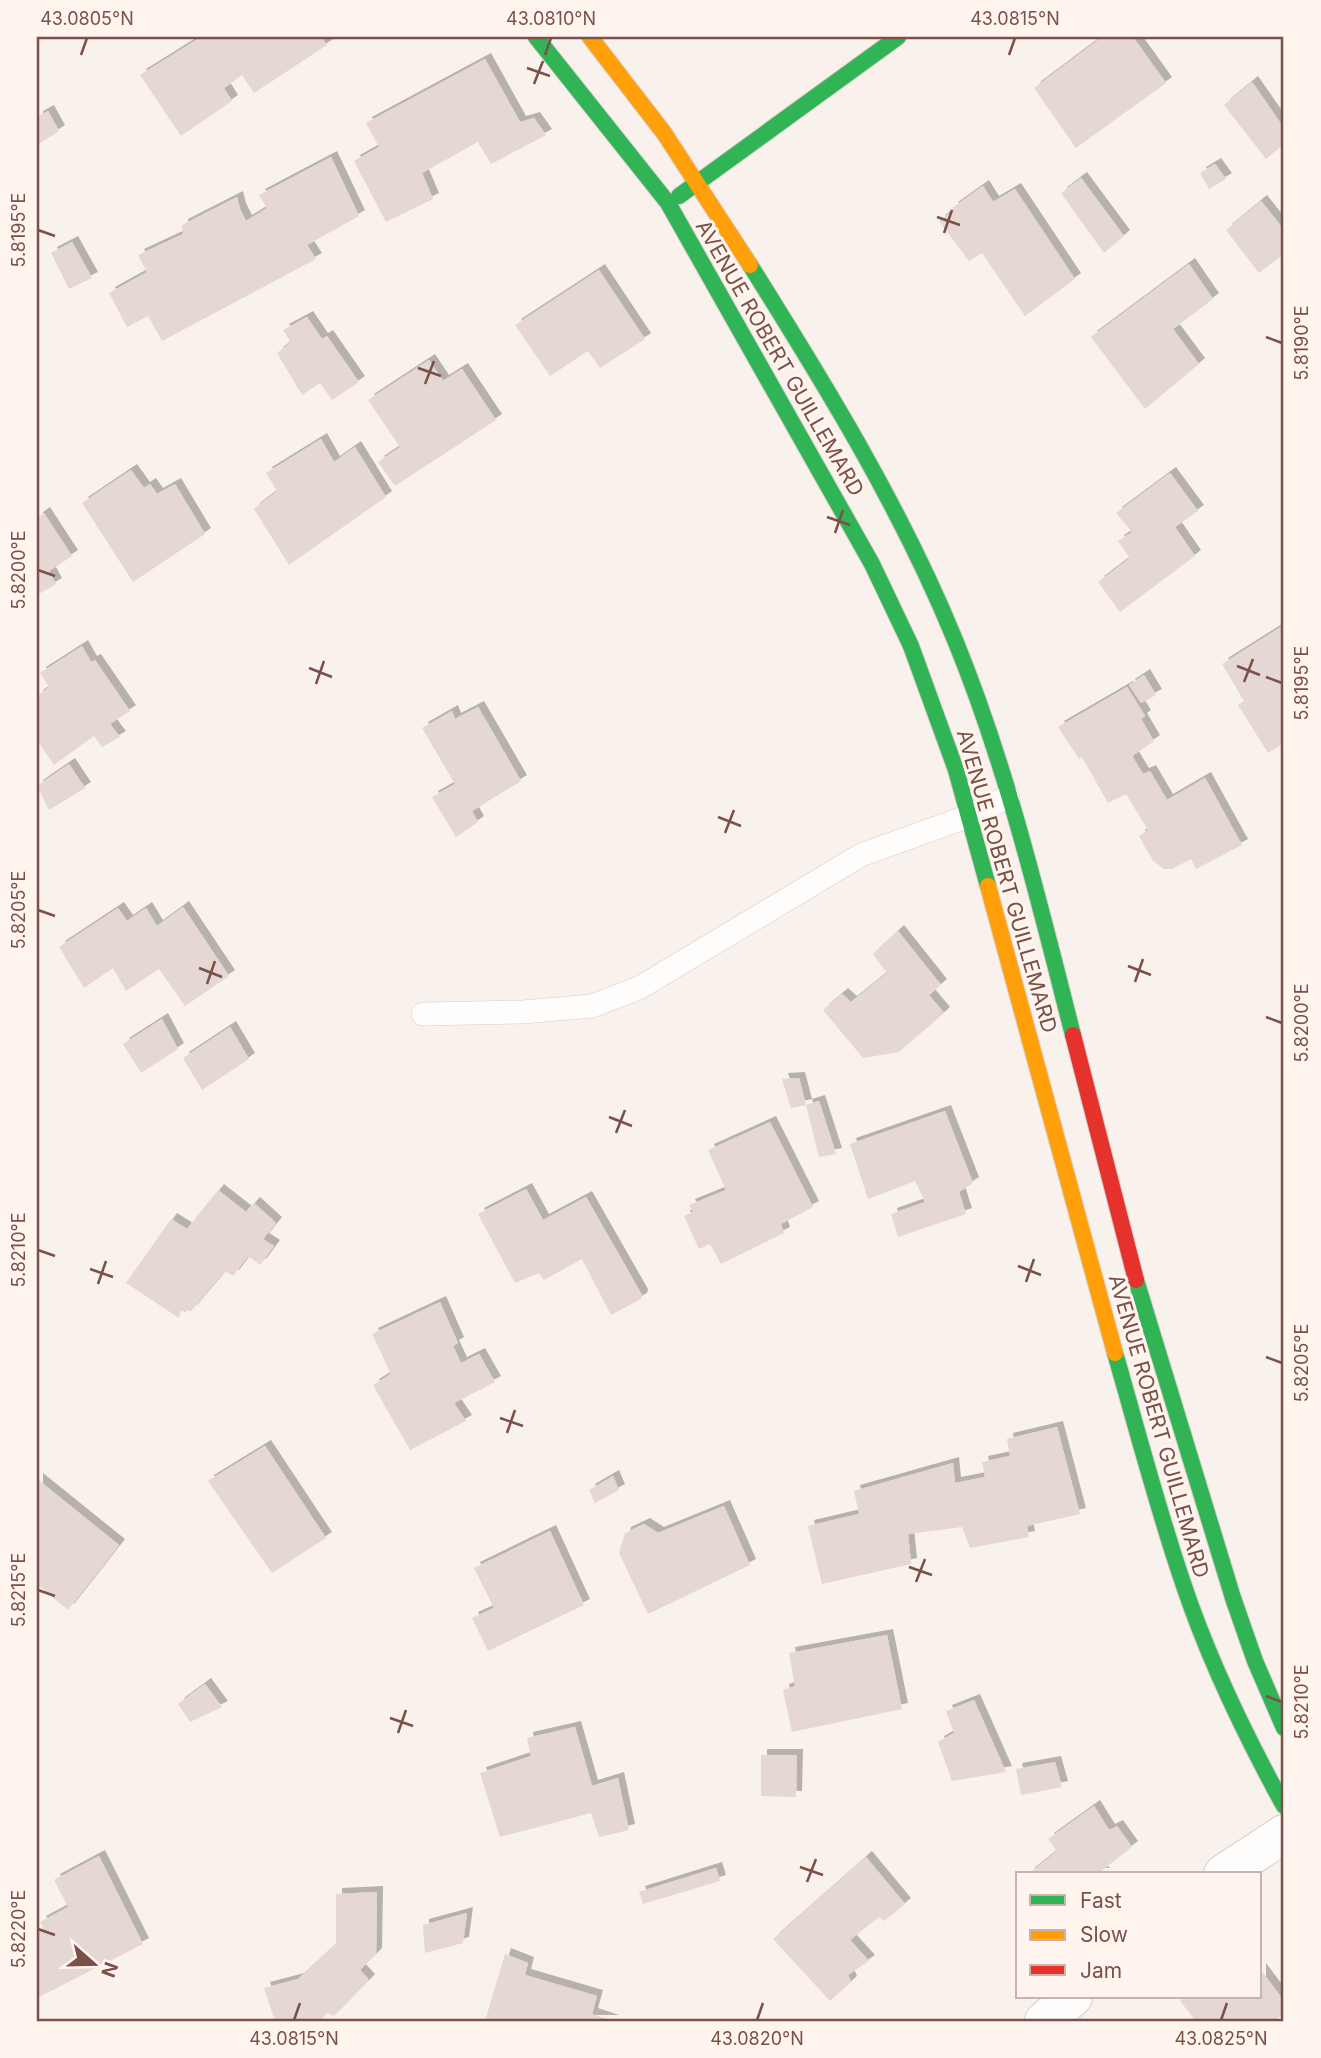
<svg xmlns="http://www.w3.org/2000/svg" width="1321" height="2058" font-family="Inter,sans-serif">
	<defs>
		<filter id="shadow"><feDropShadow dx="6" dy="-6" stdDeviation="0" flood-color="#0004"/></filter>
	</defs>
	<rect width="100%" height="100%" fill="#f8f1ec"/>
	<g fill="#e5d7d3" filter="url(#shadow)">
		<path d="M 201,37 L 321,37 L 327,45 L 254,93 L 242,75 L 224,88 L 232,101 L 181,136 L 140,75 Z"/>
		<path d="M 1102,37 L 1133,37 L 1166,83 L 1076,148 L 1034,88 Z"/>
		<path d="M 485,59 L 520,122 L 534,118 L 546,135 L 491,164 L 478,142 L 422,173 L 433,199 L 386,222 L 354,161 L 379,147 L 366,123 Z"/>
		<path d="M 1252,82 L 1284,128 L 1284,144 L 1266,159 L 1224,105 Z"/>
		<path d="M 48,111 L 59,131 L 37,145 L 37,117 Z"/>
		<path d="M 331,157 L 359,216 L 307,245 L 316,259 L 162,341 L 148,316 L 127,327 L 109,293 L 147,272 L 138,255 L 183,234 L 182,225 L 237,197 L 240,209 L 246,221 L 267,208 L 259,195 Z"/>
		<path d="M 1215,164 L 1226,179 L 1209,189 L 1200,173 Z"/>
		<path d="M 1081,178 L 1124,236 L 1104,253 L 1061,193 Z"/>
		<path d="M 983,186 L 993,202 L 1015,189 L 1075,279 L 1025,316 L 982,253 L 969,261 L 939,221 L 954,210 L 952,208 Z"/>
		<path d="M 1261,201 L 1284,230 L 1284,254 L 1259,273 L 1226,230 Z"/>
		<path d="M 72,242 L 92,278 L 69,289 L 51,253 Z"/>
		<path d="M 1189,264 L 1213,299 L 1173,329 L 1199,364 L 1145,409 L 1091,337 Z"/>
		<path d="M 599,270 L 645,339 L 600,368 L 588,351 L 550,376 L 515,325 Z"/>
		<path d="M 307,317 L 322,339 L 327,336 L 359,382 L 332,400 L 320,383 L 302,395 L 277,353 L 291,342 L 283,330 Z"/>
		<path d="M 429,360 L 443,381 L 462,369 L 496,420 L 395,486 L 378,462 L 400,447 L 368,400 Z"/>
		<path d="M 321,439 L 334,462 L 355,447 L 386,497 L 289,565 L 254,509 L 277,491 L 266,473 Z"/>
		<path d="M 131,470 L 144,488 L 150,484 L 157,494 L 175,484 L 205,534 L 133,582 L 82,503 Z"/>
		<path d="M 1170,473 L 1198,511 L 1175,527 L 1195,556 L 1120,612 L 1098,582 L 1130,558 L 1118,541 L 1132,532 L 1116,513 Z"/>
		<path d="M 44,513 L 72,556 L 49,571 L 56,584 L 37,595 L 37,518 Z"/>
		<path d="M 1284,625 L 1284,743 L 1268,753 L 1238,705 L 1244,701 L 1222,664 Z"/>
		<path d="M 82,646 L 91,662 L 95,660 L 130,711 L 110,724 L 120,737 L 102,747 L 94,736 L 54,765 L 37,740 L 37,696 L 49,687 L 40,673 Z"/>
		<path d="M 1144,675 L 1156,695 L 1141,703 L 1129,685 Z"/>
		<path d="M 1127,687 L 1145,716 L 1141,719 L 1154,741 L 1132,756 L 1143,774 L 1150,771 L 1167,800 L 1205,778 L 1242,845 L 1196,869 L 1191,859 L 1172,869 L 1164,869 L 1153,861 L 1139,836 L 1148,830 L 1126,794 L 1108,803 L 1082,757 L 1079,759 L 1058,727 Z"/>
		<path d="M 478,707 L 521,781 L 472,811 L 478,822 L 456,837 L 432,797 L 455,784 L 422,728 L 452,711 L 455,719 Z"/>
		<path d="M 69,764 L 85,788 L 49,810 L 37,786 Z"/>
		<path d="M 183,907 L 229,976 L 185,1006 L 159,969 L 126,991 L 113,968 L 84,988 L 59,947 L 118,908 L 127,921 L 146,908 L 157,926 Z"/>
		<path d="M 898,931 L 941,985 L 929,995 L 944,1013 L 899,1052 L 863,1058 L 823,1010 L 842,994 L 851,1002 L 887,973 L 873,954 Z"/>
		<path d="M 162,1019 L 178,1049 L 141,1073 L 123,1044 Z"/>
		<path d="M 230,1027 L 249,1059 L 202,1090 L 183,1058 Z"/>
		<path d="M 799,1078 L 806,1105 L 791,1108 L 782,1079 Z"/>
		<path d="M 819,1101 L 836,1154 L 819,1157 L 806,1105 Z"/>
		<path d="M 945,1111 L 973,1183 L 959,1192 L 966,1214 L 898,1237 L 891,1214 L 925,1202 L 915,1181 L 868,1199 L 850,1144 Z"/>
		<path d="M 770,1122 L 813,1207 L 781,1224 L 784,1233 L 721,1264 L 710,1244 L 699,1249 L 684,1216 L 693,1212 L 689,1205 L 726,1190 L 708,1150 Z"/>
		<path d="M 526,1189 L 543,1220 L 586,1197 L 642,1295 L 641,1299 L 611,1315 L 582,1259 L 544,1280 L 539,1273 L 515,1283 L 478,1214 Z"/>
		<path d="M 218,1190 L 246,1212 L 254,1203 L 276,1223 L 263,1239 L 274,1246 L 260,1265 L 248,1256 L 233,1276 L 225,1271 L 191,1311 L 181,1311 L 179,1318 L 126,1283 L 171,1219 L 187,1229 Z"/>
		<path d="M 440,1302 L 458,1343 L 453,1346 L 461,1363 L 479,1354 L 495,1382 L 454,1403 L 466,1421 L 410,1450 L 373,1385 L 391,1374 L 372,1334 Z"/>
		<path d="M 1057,1427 L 1080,1514 L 1027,1526 L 1029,1537 L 970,1548 L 962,1527 L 908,1534 L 911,1564 L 822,1584 L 808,1526 L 859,1514 L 854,1491 L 953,1463 L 955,1483 L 985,1477 L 982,1462 L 1010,1456 L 1007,1439 Z"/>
		<path d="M 265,1446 L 326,1538 L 272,1573 L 208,1481 Z"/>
		<path d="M 613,1476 L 619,1490 L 595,1503 L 589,1490 Z"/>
		<path d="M 37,1479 L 119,1545 L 68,1610 L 37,1584 Z"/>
		<path d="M 724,1506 L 750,1565 L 648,1614 L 619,1553 L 625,1533 L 644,1524 L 658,1533 Z"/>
		<path d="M 550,1531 L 584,1605 L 488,1651 L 472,1618 L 494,1608 L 474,1568 Z"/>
		<path d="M 887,1635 L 902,1709 L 792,1732 L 783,1690 L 795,1686 L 789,1653 Z"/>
		<path d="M 205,1684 L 222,1707 L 190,1722 L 178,1704 Z"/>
		<path d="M 974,1700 L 1006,1772 L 952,1781 L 938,1742 L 954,1733 L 946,1711 Z"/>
		<path d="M 575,1727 L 592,1786 L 618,1778 L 629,1830 L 599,1837 L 591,1813 L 500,1837 L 480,1773 L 531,1756 L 527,1738 Z"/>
		<path d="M 761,1755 L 797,1755 L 796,1797 L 761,1796 Z"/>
		<path d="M 1055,1762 L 1062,1787 L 1021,1795 L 1016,1769 Z"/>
		<path d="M 1094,1806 L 1109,1830 L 1117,1826 L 1132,1847 L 1101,1871 L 1104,1874 L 1028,1874 L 1057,1851 L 1048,1839 Z"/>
		<path d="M 99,1856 L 143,1944 L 37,1998 L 37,1932 L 44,1929 L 40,1922 L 68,1907 L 54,1880 Z"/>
		<path d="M 866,1857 L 905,1904 L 884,1921 L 879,1917 L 850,1940 L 869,1961 L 848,1975 L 851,1982 L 830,2001 L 773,1939 Z"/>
		<path d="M 716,1868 L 720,1881 L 643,1904 L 639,1892 Z"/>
		<path d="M 377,1892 L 376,1954 L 360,1970 L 369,1980 L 334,2016 L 328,2013 L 319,2021 L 275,2021 L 264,1988 L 298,1979 L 336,1944 L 336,1894 Z"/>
		<path d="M 467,1913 L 463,1943 L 425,1953 L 423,1925 Z"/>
		<path d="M 505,1954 L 528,1963 L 525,1975 L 597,1996 L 592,2014 L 613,2021 L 485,2021 Z"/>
		<path d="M 1260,1969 L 1284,2001 L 1284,2013 L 1274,2021 L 1196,2021 L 1180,2001 L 1186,1997 L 1260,1997 Z"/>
	</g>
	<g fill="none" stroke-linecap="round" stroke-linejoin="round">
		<g stroke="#d7ccc8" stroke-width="24">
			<path id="lane" d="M 423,1014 L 523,1012 L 592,1006 L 639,988 L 861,855 L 969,816 L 1008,797"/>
		</g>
		<g stroke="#d7ccc8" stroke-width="40">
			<g id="street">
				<path d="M 1223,1874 L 1284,1834"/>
				<path d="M 1044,2021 L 1073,1997"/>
			</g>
		</g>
		<g stroke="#d9cec9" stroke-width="18">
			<g id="fast">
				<path d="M 536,37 L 668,203 L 872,564 L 911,646 L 956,770 L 988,886"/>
				<path d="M 679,196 L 898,37"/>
				<path d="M 750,265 C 826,386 901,508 955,640 C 1007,767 1039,902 1073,1035"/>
				<path d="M 1136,1280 L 1233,1598 L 1255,1661 L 1284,1728"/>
				<path d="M 1115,1353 C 1137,1429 1157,1507 1183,1583 C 1209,1661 1245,1735 1284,1806"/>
			</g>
		</g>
		<g stroke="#d9cec9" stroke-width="18">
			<g id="slow">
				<path d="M 590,37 L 664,133 L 750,265"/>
				<path d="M 988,886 L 1115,1353"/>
			</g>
		</g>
		<g stroke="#d9cec9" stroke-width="18">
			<path id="jam" d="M 1073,1035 L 1136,1280"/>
		</g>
		<use href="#lane" stroke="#fefdfc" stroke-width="23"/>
		<use href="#street" stroke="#fefdfc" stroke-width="38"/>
		<use href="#fast" stroke="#30b455" stroke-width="16"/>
		<use href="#slow" stroke="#ff9f0a" stroke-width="16"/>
		<use href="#jam" stroke="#e5322d" stroke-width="16"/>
	</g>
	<path fill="none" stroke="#7a5048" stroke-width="2.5" d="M 81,55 L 87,38M 545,55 L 551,38M 1009,55 L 1015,38M 527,68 L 550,76M 534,84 L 543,61M 937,217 L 960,225M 38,230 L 55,236M 944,233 L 952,210M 1266,337 L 1282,343M 418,368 L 441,376M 425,384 L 434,361M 827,517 L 850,525M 835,533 L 843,510M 38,570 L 55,576M 1237,666 L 1260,675M 309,668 L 332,677M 1266,677 L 1282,683M 1244,682 L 1253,659M 316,684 L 324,661M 718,817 L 741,826M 725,833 L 734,810M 38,910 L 55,916M 1128,966 L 1151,975M 199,968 L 222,977M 1135,982 L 1143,959M 207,984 L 215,961M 1266,1017 L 1282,1023M 609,1117 L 632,1126M 616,1133 L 625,1110M 38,1250 L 55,1256M 1018,1266 L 1041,1275M 90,1269 L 113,1277M 1026,1282 L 1034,1259M 98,1284 L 106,1261M 1266,1357 L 1282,1363M 500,1418 L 523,1426M 507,1433 L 515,1410M 909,1567 L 932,1575M 916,1582 L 925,1559M 38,1590 L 55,1596M 1266,1696 L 1282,1702M 390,1718 L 413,1726M 398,1733 L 406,1710M 800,1867 L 823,1875M 807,1882 L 816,1859M 38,1929 L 55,1935M 294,2020 L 300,2003M 757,2020 L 763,2003M 1221,2020 L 1227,2003"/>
	<g text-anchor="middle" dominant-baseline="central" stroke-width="6" stroke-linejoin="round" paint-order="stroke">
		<g font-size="21" fill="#7a5048" stroke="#fff5ee">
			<text transform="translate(780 358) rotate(60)">AVENUE ROBERT GUILLEMARD</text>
			<text transform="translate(1007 881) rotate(74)">AVENUE ROBERT GUILLEMARD</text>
			<text transform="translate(1159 1426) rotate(74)">AVENUE ROBERT GUILLEMARD</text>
		</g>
	</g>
	<rect width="1321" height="2058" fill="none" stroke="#fff5ee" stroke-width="77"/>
	<rect x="1016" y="1872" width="245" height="126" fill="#fff5ee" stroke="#cab3ac" stroke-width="2"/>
	<rect x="1030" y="1895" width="35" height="10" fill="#30b455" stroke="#cab3ac" stroke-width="2"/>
	<text x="1080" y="1908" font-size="21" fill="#7a5048">Fast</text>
	<rect x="1030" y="1930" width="35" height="10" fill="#ff9f0a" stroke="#cab3ac" stroke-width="2"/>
	<text x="1080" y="1942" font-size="21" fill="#7a5048">Slow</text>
	<rect x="1030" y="1965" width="35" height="10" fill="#e5322d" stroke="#cab3ac" stroke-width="2"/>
	<text x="1080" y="1978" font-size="21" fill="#7a5048">Jam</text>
	<g transform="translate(94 1964) rotate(110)" stroke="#fff5ee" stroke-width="5" paint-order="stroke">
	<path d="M0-5L12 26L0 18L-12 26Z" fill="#7a5048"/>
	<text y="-10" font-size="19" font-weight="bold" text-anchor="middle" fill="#7a5048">N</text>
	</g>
	<rect x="38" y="38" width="1244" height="1982" fill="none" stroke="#7a5048" stroke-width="2.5"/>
	<g font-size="18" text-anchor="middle" fill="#7a5048">
		<text x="87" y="25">43.0805°N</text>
		<text x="551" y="25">43.0810°N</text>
		<text x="1015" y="25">43.0815°N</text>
		<text transform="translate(19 230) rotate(-90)" y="6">5.8195°E</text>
		<text transform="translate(1302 343) rotate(-90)" y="6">5.8190°E</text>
		<text transform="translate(19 570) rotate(-90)" y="6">5.8200°E</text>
		<text transform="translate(1302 683) rotate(-90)" y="6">5.8195°E</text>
		<text transform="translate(19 910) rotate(-90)" y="6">5.8205°E</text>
		<text transform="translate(1302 1023) rotate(-90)" y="6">5.8200°E</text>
		<text transform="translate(19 1250) rotate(-90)" y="6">5.8210°E</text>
		<text transform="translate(1302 1363) rotate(-90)" y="6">5.8205°E</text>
		<text transform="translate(19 1590) rotate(-90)" y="6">5.8215°E</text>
		<text transform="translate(1302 1702) rotate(-90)" y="6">5.8210°E</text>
		<text transform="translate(19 1929) rotate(-90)" y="6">5.8220°E</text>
		<text x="294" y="2045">43.0815°N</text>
		<text x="757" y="2045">43.0820°N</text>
		<text x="1221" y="2045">43.0825°N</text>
	</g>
</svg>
